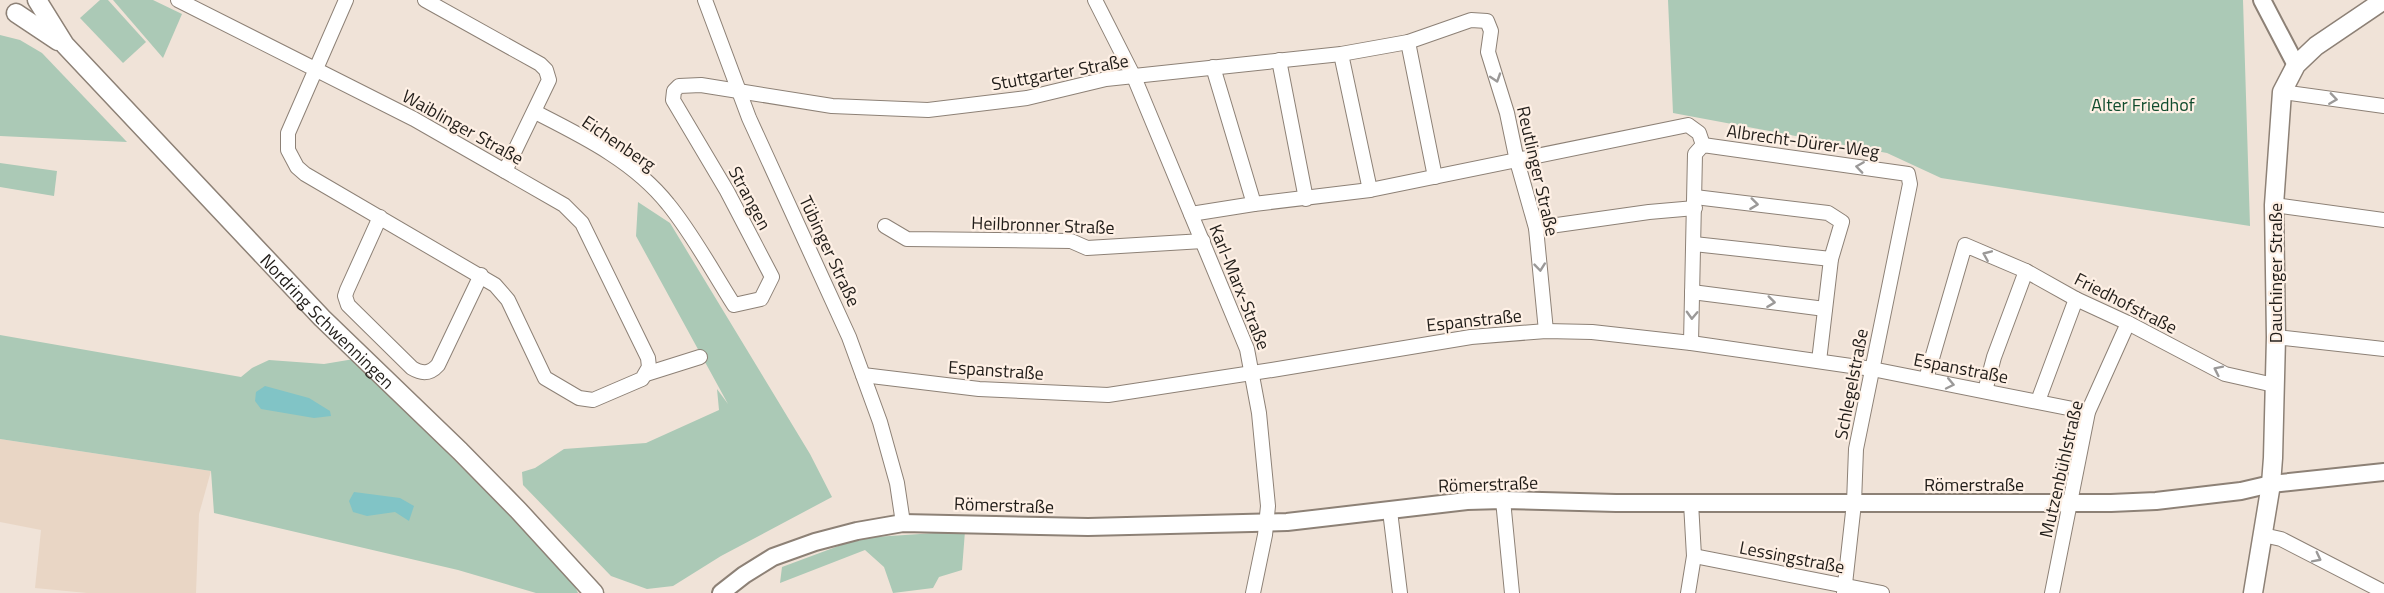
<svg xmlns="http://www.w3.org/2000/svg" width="2384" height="593" font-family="'Titillium Web',sans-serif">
	<rect width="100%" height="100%" fill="#f0e3d8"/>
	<path fill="#e9d6c5" d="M 0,439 L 211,471 L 199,514 L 196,593 L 87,593 L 35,588 L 41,530 L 0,522 Z"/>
	<g fill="#abc9b6">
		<path d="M 100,0 L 108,0 L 146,42 L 123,63 L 80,18 Z"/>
		<path d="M 113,0 L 153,0 L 182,14 L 163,58 Z"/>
		<path d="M 1668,0 L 2243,0 L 2250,226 L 1941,178 L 1887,153 L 1673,113 Z"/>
		<path d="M 0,35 L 20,40 L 42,53 L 127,142 L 0,136 Z"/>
		<path d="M 0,163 L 57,171 L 54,196 L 0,187 Z"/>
		<path d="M 638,202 L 670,223 L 810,454 L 832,497 L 721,556 L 673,586 L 647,589 L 611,576 L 523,485 L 522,472 L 535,468 L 564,449 L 646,443 L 719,410 L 717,389 L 728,404 L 636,236 Z"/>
		<path d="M 0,335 L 241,377 L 252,368 L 269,360 L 324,364 L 354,359 L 570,576 L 578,593 L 536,593 L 458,570 L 214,513 L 211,471 L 0,439 Z"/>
		<path d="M 965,531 L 962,570 L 939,577 L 933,588 L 893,593 L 884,567 L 865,550 L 780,583 L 782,567 L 860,538 Z"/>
	</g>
	<g fill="#81c4c6">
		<path d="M 265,386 L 309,398 L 330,411 L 331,416 L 314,418 L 261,409 L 255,401 L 256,392 Z"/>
		<path d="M 354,492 L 400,498 L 414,506 L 409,521 L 395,512 L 367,516 L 353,512 L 349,501 Z"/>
	</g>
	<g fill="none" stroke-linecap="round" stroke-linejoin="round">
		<g stroke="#8d8176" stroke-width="16">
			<g id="minor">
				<path d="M 178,0 L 414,119 L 564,205 L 582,223 L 648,358 L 649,367 L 642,379 L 593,400 L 579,398 L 545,378 L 508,300 L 495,285 L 305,174 L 297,167 L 288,150 L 288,133 L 346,0"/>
				<path d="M 425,0 L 540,64 L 546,70 L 549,80 L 505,171"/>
				<path d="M 705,0 L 749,118 L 849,337 L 880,422 L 897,483 L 903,523"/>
				<path d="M 1095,0 L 1134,77 L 1247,349 L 1259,413 L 1268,506 L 1265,535 L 1253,593"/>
				<path d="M 1408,42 L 1435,177"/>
				<path d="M 1341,54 L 1370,190"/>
				<path d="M 1279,60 L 1306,199"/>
				<path d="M 1213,67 L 1254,204"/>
				<path d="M 2282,92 L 2384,106"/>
				<path d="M 535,112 C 582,136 634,161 668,204 C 692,233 713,272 734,305 L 761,299 L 772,277 L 727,191 L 673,100 L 674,91 L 679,86 L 701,85 L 832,106 L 928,110 L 1027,98 L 1106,79 L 1341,54 L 1408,42 L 1471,20 L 1487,21 L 1491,31 L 1488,52 L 1507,113 L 1517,161 L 1536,228 L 1546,331"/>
				<path d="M 1695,197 L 1828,213 L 1842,222 L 1831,259 L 1819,361"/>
				<path d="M 2274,205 L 2384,220"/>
				<path d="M 1191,214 L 1254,204 L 1370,190 L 1688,125 L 1699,133 L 1703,145"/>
				<path d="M 380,217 L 347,290 L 345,296 L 348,305 L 412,368 C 422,374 430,374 438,365 L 481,275"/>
				<path d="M 885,226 L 907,239 L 1071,241 L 1087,248 L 1203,241"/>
				<path d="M 1536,228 L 1649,212 L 1695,208"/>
				<path d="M 1694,244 L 1831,259"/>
				<path d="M 1692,292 L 1825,309"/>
				<path d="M 2276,337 L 2384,349"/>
				<path d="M 1691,343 L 1695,154 L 1703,145 L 1908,174 L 1910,184 L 1856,449 L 1854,503 L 1844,593"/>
				<path d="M 646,374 L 700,357"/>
				<path d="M 863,375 L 979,389 L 1108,395 L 1272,370 L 1471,337 L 1546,331 L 1592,332 L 1691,343 L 1872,369 L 2088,412"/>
				<path d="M 1926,379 L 1965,245 L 2026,271 L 2076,299 L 2128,323 L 2225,374 L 2274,385"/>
				<path d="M 1985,391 L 1994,357 L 2026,271"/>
				<path d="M 2038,401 L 2076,299"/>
				<path d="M 1503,500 L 1512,593"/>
				<path d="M 1390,511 L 1400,593"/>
				<path d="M 2263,535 L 2281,539 L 2384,592"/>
				<path d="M 1694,556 L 1882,593"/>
				<path d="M 1688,593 L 1694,556 L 1691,503"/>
				<path d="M 2052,593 L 2088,412 L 2128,323"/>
			</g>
		</g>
		<g stroke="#8d8176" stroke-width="20">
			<g id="tertiary">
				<path d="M 2262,0 L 2296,65"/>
				<path d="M 721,593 L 744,575 L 773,557 L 815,542 L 857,531 L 903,523 L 1088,527 L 1287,522 L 1467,501 L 1503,500 L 1616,503 L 2111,503 L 2156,501 L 2241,491 L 2271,484 L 2384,472"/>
			</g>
		</g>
		<g stroke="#8d8176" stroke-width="21">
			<g id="secondary">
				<path id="s1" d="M 37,0 L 65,45 L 322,318 L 460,451 L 518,510 L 594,593"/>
				<path d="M 16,13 L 58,41"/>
				<path d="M 2253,593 L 2271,484 L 2273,458 L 2276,337 L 2274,205 L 2282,92 L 2296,65 L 2316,46 L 2384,0"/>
			</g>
		</g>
		<use href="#minor" stroke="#fff" stroke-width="14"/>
		<use href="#tertiary" stroke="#fff" stroke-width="16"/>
		<use href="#secondary" stroke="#fff" stroke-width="18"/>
	</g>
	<defs><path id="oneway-chevron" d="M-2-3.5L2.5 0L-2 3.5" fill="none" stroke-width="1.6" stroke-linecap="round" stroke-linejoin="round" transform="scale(1.5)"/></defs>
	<g stroke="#9b9998">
		<use href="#oneway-chevron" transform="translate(1496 78) rotate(72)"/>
		<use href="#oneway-chevron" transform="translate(2333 99) rotate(8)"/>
		<use href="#oneway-chevron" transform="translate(1860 167) rotate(-172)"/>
		<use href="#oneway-chevron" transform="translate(1754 204) rotate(7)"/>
		<use href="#oneway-chevron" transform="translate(1987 255) rotate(-157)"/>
		<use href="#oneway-chevron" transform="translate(1540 267) rotate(84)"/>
		<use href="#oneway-chevron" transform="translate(1771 302) rotate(7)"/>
		<use href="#oneway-chevron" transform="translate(1692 315) rotate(92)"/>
		<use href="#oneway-chevron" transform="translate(2218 370) rotate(-154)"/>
		<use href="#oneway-chevron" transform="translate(1950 384) rotate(12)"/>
		<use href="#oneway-chevron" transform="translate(2317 558) rotate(27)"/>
	</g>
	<g text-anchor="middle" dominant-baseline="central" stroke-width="4.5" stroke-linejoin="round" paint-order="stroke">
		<g font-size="18" fill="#211d19" stroke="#fef0e5">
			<text transform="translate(1060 72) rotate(-10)">Stuttgarter Straße</text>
			<text transform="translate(463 127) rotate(29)">Waiblinger Straße</text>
			<text transform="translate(1803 141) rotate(8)">Albrecht-Dürer-Weg</text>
			<text transform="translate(619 143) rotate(34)">Eichenberg</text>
			<text transform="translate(1538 171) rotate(77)">Reutlinger Straße</text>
			<text transform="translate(750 198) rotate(62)">Strangen</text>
			<text transform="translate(1043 225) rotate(2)">Heilbronner Straße</text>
			<text transform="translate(830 251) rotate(65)">Tübinger Straße</text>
			<text transform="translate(2275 273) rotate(-90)">Dauchinger Straße</text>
			<text transform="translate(1240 287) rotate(68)">Karl-Marx-Straße</text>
			<text transform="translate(2126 303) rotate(27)">Friedhofstraße</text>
			<text transform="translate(1474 320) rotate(-6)">Espanstraße</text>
			<text stroke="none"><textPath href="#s1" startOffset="434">Nordring Schwenningen</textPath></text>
			<text transform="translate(1961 368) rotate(11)">Espanstraße</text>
			<text transform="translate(996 370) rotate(4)">Espanstraße</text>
			<text transform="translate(1851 384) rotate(-79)">Schlegelstraße</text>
			<text transform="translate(2061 469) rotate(-77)">Mutzenbühlstraße</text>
			<text transform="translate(1488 484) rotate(-2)">Römerstraße</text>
			<text x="1974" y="484">Römerstraße</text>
			<text transform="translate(1004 505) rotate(2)">Römerstraße</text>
			<text transform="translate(1792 557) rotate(11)">Lessingstraße</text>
		</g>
		<g font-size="18" fill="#114c2e" stroke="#fef0e5">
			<text x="2143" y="104">Alter Friedhof</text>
		</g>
	</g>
</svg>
